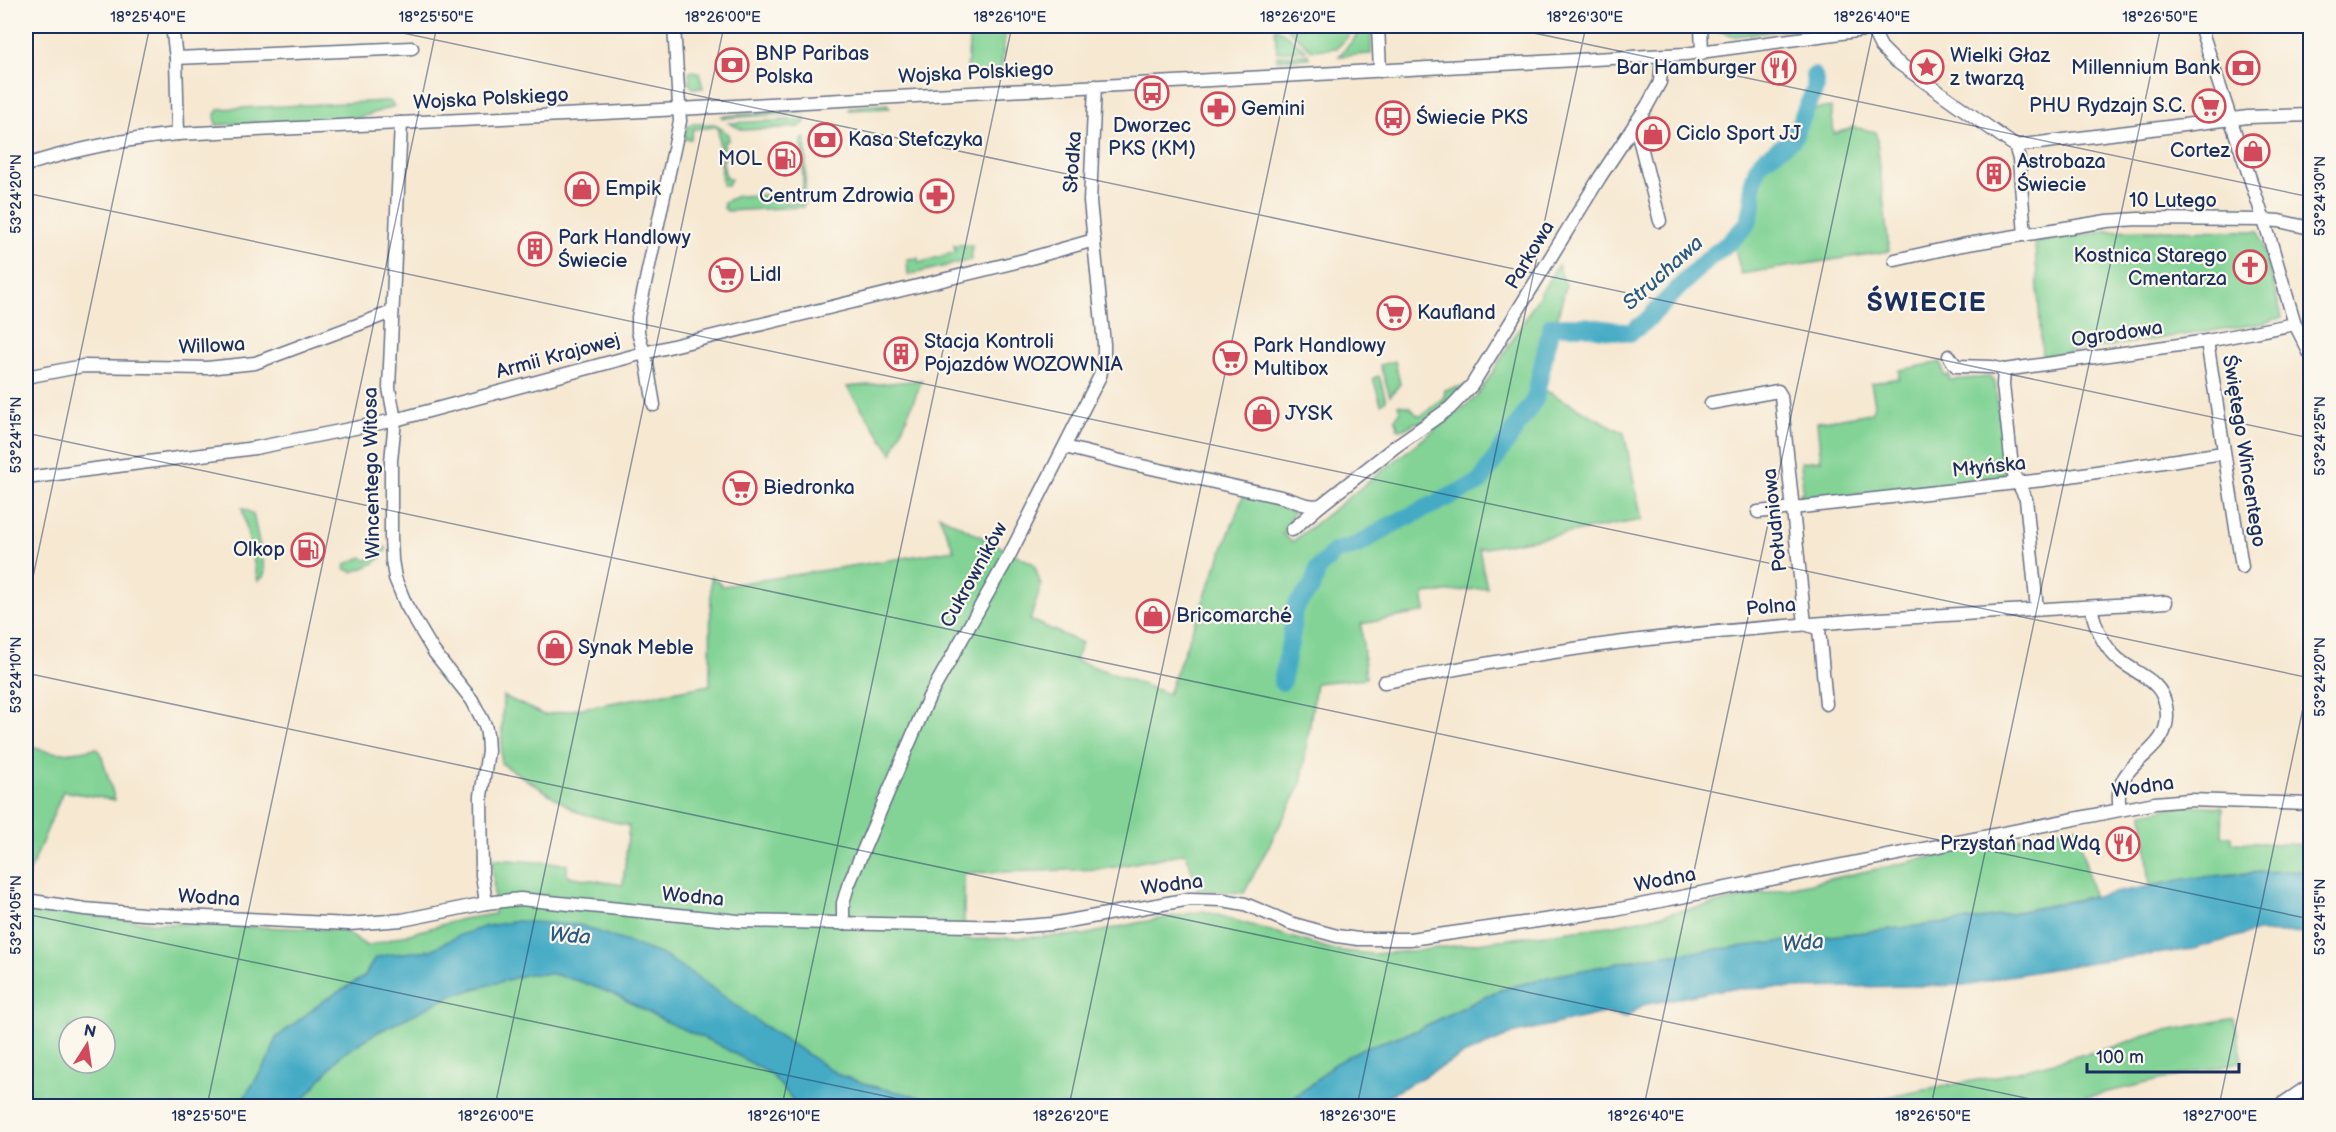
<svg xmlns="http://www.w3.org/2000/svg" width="2336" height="1132" font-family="'Balsamiq Sans',sans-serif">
	<rect width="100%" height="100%" fill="#fbf7ec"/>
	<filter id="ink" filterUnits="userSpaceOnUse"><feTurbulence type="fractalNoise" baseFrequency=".0167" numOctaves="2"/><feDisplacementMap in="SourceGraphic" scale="12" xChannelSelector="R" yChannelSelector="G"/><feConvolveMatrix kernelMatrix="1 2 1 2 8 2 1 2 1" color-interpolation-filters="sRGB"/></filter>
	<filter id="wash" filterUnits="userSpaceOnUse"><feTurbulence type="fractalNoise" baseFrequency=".008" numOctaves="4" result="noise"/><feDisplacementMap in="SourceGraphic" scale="24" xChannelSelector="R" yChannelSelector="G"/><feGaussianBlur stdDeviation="1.35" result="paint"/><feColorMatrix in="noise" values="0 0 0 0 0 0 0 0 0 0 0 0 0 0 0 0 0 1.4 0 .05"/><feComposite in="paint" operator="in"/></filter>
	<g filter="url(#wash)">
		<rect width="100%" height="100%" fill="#f6e8d1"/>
		<g fill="#82d395" stroke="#4e817a" stroke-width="1.5" fill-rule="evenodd">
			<path d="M 970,26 L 1006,26 L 1001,71 L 967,74 Z"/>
			<path d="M 1341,26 L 1357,27 L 1337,48 L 1312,50 L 1287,29 L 1287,28 Z"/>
			<path d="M 1712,26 L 1811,26 L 1735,36 L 1713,29 Z"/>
			<path d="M 1365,27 L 1371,27 L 1371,54 L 1339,56 Z"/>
			<path d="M 1275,28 L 1277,28 L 1306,50 L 1277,52 Z"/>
			<path d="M 1308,54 L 1309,58 L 1277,60 L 1277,56 Z"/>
			<path d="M 694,71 L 699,73 L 703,88 L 693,88 L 690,85 L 689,72 Z"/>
			<path d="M 387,101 L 391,102 L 394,106 L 359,118 L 216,125 L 215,114 L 219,109 Z"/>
			<path d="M 887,104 L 890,108 L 849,110 L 851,107 Z"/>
			<path d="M 1831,107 L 1834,134 L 1854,127 L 1876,132 L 1889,251 L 1741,274 L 1735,248 L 1752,223 L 1765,167 L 1796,143 L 1812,110 Z"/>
			<path d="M 798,110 L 804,113 L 723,118 L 721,116 Z"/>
			<path d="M 805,119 L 804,123 L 799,127 L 743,130 L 729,123 Z"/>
			<path d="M 691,124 L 715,124 L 728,134 L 729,140 L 724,142 L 725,159 L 722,160 L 726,178 L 731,179 L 728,186 L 722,185 L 718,127 L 693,129 L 691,139 L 684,139 L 687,127 Z"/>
			<path d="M 802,138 L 805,139 L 806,145 L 805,201 L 803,207 L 727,211 L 724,208 L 724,202 L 737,196 L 784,194 L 785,203 L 798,202 L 798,193 L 803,187 Z"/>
			<path d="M 2143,230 L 2259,231 L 2282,317 L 2265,323 L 2042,356 L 2035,243 L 2104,231 Z"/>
			<path d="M 954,245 L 972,245 L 971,260 L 908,275 L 907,259 L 918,258 L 919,263 L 955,252 Z"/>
			<path d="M 1558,265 L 1566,285 L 1539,387 L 1624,433 L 1642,520 L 1479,549 L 1487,588 L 1424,594 L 1425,612 L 1361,624 L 1366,678 L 1316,683 L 1301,785 L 1244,893 L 1198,890 L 1186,853 L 1104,869 L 964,873 L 964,940 L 1084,935 L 1137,923 L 1204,911 L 1334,950 L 1372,954 L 1415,951 L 1616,925 L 2077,826 L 2093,896 L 1987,918 L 1649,957 L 1548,977 L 1497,991 L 1415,1031 L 1363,1048 L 1334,1064 L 1311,1085 L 1281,1106 L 957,1106 L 872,1086 L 839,1075 L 761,1024 L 696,976 L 487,926 L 458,936 L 431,950 L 386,955 L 375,958 L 364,977 L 326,999 L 276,1038 L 270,1057 L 239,1106 L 26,1106 L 26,906 L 152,923 L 342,930 L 367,946 L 462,919 L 494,914 L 493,859 L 567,864 L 567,876 L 623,885 L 629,826 L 577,812 L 501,763 L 503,696 L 544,715 L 710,685 L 711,576 L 723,586 L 954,550 L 939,515 L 1034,564 L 1041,586 L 1030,620 L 1082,643 L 1075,660 L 1168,694 L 1243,496 L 1270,502 L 1294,512 L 1283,534 L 1292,542 L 1475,398 L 1486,383 ZM 69,1027 L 105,1027 L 105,1063 L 69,1063 Z"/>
			<path d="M 1395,361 L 1400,384 L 1390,396 L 1380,365 Z"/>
			<path d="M 1941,362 L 1944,375 L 1949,375 L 1949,380 L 1990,377 L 1995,382 L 2006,468 L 2003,476 L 1961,481 L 1952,485 L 1822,498 L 1817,496 L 1800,497 L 1800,493 L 1803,492 L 1801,462 L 1821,460 L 1817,422 L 1871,413 L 1875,404 L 1871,383 L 1899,378 L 1899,370 Z"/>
			<path d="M 1379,376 L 1386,400 L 1381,404 L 1373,378 Z"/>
			<path d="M 922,380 L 892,454 L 847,387 Z"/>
			<path d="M 1465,386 L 1457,395 L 1421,423 L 1417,422 L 1402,430 L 1397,428 L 1398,426 L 1395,419 L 1400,411 L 1398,405 L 1410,407 L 1417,415 L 1421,416 L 1444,397 L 1445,390 Z"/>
			<path d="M 242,508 L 253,514 L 265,571 L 263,577 L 258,581 Z"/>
			<path d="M 373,546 L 387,548 C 381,563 366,567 353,572 L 345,569 L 346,564 L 362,557 L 367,561 L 376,550 Z"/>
			<path d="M 26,745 C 56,756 66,754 97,748 L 102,757 L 115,800 L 63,791 L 26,881 Z"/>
			<path d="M 2185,805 L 2223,807 L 2222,836 L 2231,836 L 2231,842 L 2310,845 L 2310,871 C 2256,870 2203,875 2150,887 L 2143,813 Z"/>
			<path d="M 528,974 L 553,974 L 582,982 L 616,995 L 665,1021 L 717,1044 L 771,1074 L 798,1106 L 298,1106 L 342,1054 L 376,1033 L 450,996 Z"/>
			<path d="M 2234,1018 L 2243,1061 L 2047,1106 L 1848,1106 L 1868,1101 L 2003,1075 L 2117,1046 L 2145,1035 Z"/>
		</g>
		<g fill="#45abc5" stroke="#306d92" stroke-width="1.5">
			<path d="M 2279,871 L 2310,871 L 2310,934 L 2254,932 L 2193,949 L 2093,962 L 2003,977 L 1971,985 L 1725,989 L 1643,1005 L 1626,1018 L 1604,1013 L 1515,1033 L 1463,1055 L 1379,1101 L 1360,1106 L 1281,1106 L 1311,1085 L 1334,1064 L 1363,1048 L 1415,1031 L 1497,991 L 1548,977 L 1649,957 L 1987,918 L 2190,878 Z"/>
			<path d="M 517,921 L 580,925 L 663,955 L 696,976 L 761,1024 L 839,1075 L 872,1086 L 957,1106 L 798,1106 L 771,1074 L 717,1044 L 665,1021 L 616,995 L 582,982 L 553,974 L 528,974 L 450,996 L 376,1033 L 342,1054 L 298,1106 L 239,1106 L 270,1057 L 276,1038 L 326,999 L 364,977 L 375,958 L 386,955 L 431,950 L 458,936 L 487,926 Z"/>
		</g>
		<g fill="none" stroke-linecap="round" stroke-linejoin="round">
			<path stroke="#45abc5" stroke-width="18" d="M 1282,682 L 1292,633 L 1294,608 L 1312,587 L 1318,569 L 1334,552 L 1358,545 L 1389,526 L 1480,482 L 1535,399 L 1551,326 L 1584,326 L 1630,333 L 1645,322 L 1704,262 L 1732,240 L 1748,223 L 1753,204 L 1752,186 L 1757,168 L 1762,160 L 1792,140 L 1816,87 L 1814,76"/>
		</g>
	</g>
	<g filter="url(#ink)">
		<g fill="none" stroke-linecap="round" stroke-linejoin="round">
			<g stroke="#687086" stroke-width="15">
				<g id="minor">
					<path d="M 172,26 L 176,58 L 178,134"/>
					<path d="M 1378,26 L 1380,71"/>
					<path d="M 1701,26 L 1702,53"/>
					<path d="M 2200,26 L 2269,236 L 2295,324 L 2310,354"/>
					<path d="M 1872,29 L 1881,47 L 1893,59 L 2015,146 L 2019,159 L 2025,235"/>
					<path d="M 176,58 L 412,48"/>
					<path d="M 401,123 L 389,388 L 395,420 L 391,461 L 391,537 L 392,560 L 395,578 L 406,605 L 434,652 L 472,700 L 485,725 L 487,734 L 488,751 L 481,796 L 482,875 L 486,903"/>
					<path d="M 1635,123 L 1660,221"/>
					<path d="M 2015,146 L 2248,117 L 2310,115"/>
					<path d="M 26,165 C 76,149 125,139 178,134 L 624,112 L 1685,54 L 1894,26"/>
					<path d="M 1895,260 L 1962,245 L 2107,221 L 2138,219 L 2264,220 L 2279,221 L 2310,228"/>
					<path d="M 2207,341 L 2242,567"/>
					<path d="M 1949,356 L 1956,366 L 1992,367 L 2004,370 L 2207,341 L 2295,324"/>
					<path d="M 2004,370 L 2003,385 L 2012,467 L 2014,475 L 2026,499 L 2037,609"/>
					<path d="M 26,377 L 83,366 L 207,368 L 255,363 L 392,312"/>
					<path d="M 1711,403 L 1778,391 L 1781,396 L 1805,624 L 1819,629 L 1826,704"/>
					<path d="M 654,405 L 647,364 L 638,332 L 638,317 L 680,121 L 674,26"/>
					<path d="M 1065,447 L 1133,464 L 1281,497 C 1295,500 1306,508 1321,505 L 1396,446 L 1450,408 L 1472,385 L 1600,177 L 1647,106 L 1660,82 L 1662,56"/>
					<path d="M 26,478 L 255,448 L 395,420 L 644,353 L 1024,260 L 1094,240"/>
					<path d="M 1758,512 L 2043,480 L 2223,453"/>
					<path d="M 1292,530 L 1321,505"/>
					<path d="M 2091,607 C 2095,626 2103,646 2118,659 C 2137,675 2161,679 2166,706 C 2176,758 2109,756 2120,809"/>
					<path d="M 1384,682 C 1469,667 1554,650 1640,640 C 1815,620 1990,613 2166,602"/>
					<path d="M 26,900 L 85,909 L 143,914 L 349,924 L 402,920 L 486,903 L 520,899 L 738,921 L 1014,927 L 1052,924 L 1190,899 L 1223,900 L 1245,904 L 1290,923 L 1337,936 L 1358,939 L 1410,939 L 1615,910 L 2155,803 L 2190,800 L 2310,804"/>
					<path d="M 843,924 L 843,903 L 848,886 L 929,697 L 1009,556 L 1100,376 L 1104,359 L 1104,344 L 1090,201 L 1095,86"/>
					<path d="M 2279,1106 L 2310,1085"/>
				</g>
			</g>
			<use href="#minor" stroke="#fff" stroke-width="12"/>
		</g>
	</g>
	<path fill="none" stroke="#1b2f5e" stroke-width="1.5" stroke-opacity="0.45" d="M 370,26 L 2310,438M 1501,26 L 2310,197M 26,193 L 2310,678M 26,433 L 2310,919M 26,610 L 150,26M 26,673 L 2063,1106M 26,914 L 932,1106M 207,1106 L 437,26M 495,1106 L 724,26M 782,1106 L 1012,26M 1069,1106 L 1299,26M 1357,1106 L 1586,26M 1644,1106 L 1874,26M 1931,1106 L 2161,26M 2219,1106 L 2310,675"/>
	<defs>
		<g id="bank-ring" transform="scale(1.725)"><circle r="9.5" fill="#fbf7ec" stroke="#d1495b" stroke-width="1.5"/><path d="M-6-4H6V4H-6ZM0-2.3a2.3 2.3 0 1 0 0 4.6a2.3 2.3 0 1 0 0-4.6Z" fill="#d1495b"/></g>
		<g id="sight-ring" transform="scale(1.725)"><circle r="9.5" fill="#fbf7ec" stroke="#d1495b" stroke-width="1.5"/><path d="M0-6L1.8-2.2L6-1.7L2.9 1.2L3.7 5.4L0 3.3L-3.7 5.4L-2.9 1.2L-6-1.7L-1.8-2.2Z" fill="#d1495b"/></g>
		<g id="restaurant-ring" transform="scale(1.725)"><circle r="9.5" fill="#fbf7ec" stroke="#d1495b" stroke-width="1.5"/><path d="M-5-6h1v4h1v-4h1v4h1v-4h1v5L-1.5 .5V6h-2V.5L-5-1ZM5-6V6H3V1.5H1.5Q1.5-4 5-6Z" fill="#d1495b"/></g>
		<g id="bus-ring" transform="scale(1.725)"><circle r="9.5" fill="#fbf7ec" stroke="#d1495b" stroke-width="1.5"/><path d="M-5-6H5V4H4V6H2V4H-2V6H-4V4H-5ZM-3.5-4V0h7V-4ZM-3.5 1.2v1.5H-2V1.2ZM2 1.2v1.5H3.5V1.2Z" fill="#d1495b"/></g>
		<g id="supermarket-ring" transform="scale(1.725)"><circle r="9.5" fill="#fbf7ec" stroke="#d1495b" stroke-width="1.5"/><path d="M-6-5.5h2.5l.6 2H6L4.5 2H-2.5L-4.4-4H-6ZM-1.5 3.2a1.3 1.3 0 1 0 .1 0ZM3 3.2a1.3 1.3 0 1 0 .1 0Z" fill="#d1495b"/></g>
		<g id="pharmacy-ring" transform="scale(1.725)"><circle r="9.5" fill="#fbf7ec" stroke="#d1495b" stroke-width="1.5"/><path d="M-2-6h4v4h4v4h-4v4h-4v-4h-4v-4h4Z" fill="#d1495b"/></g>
		<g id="shop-ring" transform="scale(1.725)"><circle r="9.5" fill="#fbf7ec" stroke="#d1495b" stroke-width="1.5"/><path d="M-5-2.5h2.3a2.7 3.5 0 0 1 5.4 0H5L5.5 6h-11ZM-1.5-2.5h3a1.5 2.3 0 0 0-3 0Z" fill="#d1495b"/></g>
		<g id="fuel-ring" transform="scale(1.725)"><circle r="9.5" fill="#fbf7ec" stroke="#d1495b" stroke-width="1.5"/><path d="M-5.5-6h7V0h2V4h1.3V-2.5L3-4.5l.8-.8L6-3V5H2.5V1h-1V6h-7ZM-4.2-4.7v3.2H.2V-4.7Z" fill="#d1495b"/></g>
		<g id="building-ring" transform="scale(1.725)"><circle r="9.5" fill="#fbf7ec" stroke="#d1495b" stroke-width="1.5"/><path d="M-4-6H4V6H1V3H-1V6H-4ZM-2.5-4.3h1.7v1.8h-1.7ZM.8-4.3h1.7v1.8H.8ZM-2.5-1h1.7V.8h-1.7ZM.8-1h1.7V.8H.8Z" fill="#d1495b"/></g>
		<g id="church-ring" transform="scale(1.725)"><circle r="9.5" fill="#fbf7ec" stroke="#d1495b" stroke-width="1.5"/><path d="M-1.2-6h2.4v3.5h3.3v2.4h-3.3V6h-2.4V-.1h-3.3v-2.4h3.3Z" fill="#d1495b"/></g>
	</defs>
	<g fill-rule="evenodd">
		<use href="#bank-ring" x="732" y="65"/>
		<use href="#sight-ring" x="1927" y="67"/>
		<use href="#restaurant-ring" x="1779" y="68"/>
		<use href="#bank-ring" x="2243" y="68"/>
		<use href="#bus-ring" x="1152" y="93"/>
		<use href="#supermarket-ring" x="2209" y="106"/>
		<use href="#pharmacy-ring" x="1218" y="109"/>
		<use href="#bus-ring" x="1393" y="118"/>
		<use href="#shop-ring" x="1653" y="134"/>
		<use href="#bank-ring" x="825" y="140"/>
		<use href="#shop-ring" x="2253" y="151"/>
		<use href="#fuel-ring" x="785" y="159"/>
		<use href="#building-ring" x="1994" y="174"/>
		<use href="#shop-ring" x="582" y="189"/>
		<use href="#pharmacy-ring" x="937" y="196"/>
		<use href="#building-ring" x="535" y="249"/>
		<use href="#church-ring" x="2250" y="267"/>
		<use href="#supermarket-ring" x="726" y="275"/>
		<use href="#supermarket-ring" x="1394" y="313"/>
		<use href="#building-ring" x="901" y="354"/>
		<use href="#supermarket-ring" x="1230" y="358"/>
		<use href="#shop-ring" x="1262" y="414"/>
		<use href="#supermarket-ring" x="740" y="488"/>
		<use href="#fuel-ring" x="308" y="550"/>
		<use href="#shop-ring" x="1153" y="616"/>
		<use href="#shop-ring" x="555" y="648"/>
		<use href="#restaurant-ring" x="2123" y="844"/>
	</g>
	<g text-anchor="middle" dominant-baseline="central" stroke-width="4.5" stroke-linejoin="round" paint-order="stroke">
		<g font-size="20" fill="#1b2f5e" stroke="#fbf7ec" text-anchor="start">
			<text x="755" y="54">BNP Paribas<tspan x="755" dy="23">Polska</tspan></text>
			<text x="1950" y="56">Wielki Głaz<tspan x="1950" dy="23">z twarzą</tspan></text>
			<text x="1756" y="68" text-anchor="end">Bar Hamburger</text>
			<text x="2220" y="68" text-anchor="end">Millennium Bank</text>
			<text x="2186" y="106" text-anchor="end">PHU Rydzajn S.C.</text>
			<text x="1241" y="109">Gemini</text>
			<text x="1416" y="118">Świecie PKS</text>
			<text x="1152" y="126" text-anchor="middle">Dworzec<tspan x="1152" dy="23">PKS (KM)</tspan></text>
			<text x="1676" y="134">Ciclo Sport JJ</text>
			<text x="848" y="140">Kasa Stefczyka</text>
			<text x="2230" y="151" text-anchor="end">Cortez</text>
			<text x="762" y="159" text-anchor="end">MOL</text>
			<text x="2017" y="162">Astrobaza<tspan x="2017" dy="23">Świecie</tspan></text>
			<text x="605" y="189">Empik</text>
			<text x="914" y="196" text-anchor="end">Centrum Zdrowia</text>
			<text x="558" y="238">Park Handlowy<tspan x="558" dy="23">Świecie</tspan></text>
			<text x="2227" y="256" text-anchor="end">Kostnica Starego<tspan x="2227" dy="23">Cmentarza</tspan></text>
			<text x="749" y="275">Lidl</text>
			<text x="1417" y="313">Kaufland</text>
			<text x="924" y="342">Stacja Kontroli<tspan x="924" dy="23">Pojazdów WOZOWNIA</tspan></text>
			<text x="1253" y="346">Park Handlowy<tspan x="1253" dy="23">Multibox</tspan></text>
			<text x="1285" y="414">JYSK</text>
			<text x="763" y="488">Biedronka</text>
			<text x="285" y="550" text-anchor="end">Olkop</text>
			<text x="1176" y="616">Bricomarché</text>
			<text x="578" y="648">Synak Meble</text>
			<text x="2100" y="844" text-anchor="end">Przystań nad Wdą</text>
		</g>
		<g font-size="20" fill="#1b2f5e" stroke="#fbf7ec">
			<text transform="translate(976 73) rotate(-3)">Wojska Polskiego</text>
			<text transform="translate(491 99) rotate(-3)">Wojska Polskiego</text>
			<text transform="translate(1073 162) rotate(-86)">Słodka</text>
			<text x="2173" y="201">10 Lutego</text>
			<text transform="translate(1530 255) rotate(-59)">Parkowa</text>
			<text transform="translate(2117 334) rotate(-8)">Ogrodowa</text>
			<text transform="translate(212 346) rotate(-3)">Willowa</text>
			<text transform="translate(558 356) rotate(-15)">Armii Krajowej</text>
			<text transform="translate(2244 451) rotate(81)">Świętego Wincentego</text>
			<text transform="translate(1989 467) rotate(-6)">Młyńska</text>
			<text transform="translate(372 473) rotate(-91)">Wincentego Witosa</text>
			<text transform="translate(1775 520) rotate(-96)">Południowa</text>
			<text transform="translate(974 575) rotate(-61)">Cukrowników</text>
			<text transform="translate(1771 607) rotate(-5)">Polna</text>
			<text transform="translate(2143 787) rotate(-8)">Wodna</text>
			<text transform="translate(1665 880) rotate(-11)">Wodna</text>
			<text transform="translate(1172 885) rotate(-7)">Wodna</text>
			<text transform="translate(693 897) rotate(5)">Wodna</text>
			<text transform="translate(209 898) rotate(3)">Wodna</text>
		</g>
		<g font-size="21" font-style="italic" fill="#2a5a82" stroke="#fbf7ec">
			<text transform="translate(1663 273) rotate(-42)">Struchawa</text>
			<text transform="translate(570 936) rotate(4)">Wda</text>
			<text transform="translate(1803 943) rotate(-5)">Wda</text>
		</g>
		<g font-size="26" font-weight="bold" letter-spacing="1.5" fill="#1b2f5e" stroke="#fbf7ec">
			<text x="1927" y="303">ŚWIECIE</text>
		</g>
	</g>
	<rect width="2336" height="1132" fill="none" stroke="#fbf7ec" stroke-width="66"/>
	<g transform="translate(87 1045) rotate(12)"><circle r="28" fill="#fbf7ec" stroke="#a1a7b3" stroke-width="1.5"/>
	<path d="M0-4.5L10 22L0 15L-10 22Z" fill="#d1495b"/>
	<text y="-9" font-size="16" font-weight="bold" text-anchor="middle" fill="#1b2f5e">N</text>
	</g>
	<path d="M2087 1063v9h152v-9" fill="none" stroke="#1b2f5e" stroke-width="3"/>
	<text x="2096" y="1063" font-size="18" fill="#1b2f5e" stroke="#fbf7ec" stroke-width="4.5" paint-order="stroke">100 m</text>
	<rect x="33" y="33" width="2270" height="1066" fill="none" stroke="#1b2f5e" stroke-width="2"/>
	<g font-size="15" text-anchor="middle" fill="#1b2f5e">
		<text x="148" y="22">18°25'40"E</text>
		<text x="436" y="22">18°25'50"E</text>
		<text x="723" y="22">18°26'00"E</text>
		<text x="1010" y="22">18°26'10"E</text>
		<text x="1298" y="22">18°26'20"E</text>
		<text x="1585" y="22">18°26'30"E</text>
		<text x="1872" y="22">18°26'40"E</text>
		<text x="2160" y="22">18°26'50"E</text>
		<text transform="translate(16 194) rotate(-90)" y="5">53°24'20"N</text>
		<text transform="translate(2320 196) rotate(-90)" y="5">53°24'30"N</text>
		<text transform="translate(16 435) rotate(-90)" y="5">53°24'15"N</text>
		<text transform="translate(2320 436) rotate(-90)" y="5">53°24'25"N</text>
		<text transform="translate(16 675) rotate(-90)" y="5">53°24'10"N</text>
		<text transform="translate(2320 677) rotate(-90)" y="5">53°24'20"N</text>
		<text transform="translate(16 915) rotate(-90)" y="5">53°24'05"N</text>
		<text transform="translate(2320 917) rotate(-90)" y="5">53°24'15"N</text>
		<text x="209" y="1121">18°25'50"E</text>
		<text x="496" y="1121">18°26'00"E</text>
		<text x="784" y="1121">18°26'10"E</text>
		<text x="1071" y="1121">18°26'20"E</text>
		<text x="1358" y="1121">18°26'30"E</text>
		<text x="1646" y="1121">18°26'40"E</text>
		<text x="1933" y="1121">18°26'50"E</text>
		<text x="2220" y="1121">18°27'00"E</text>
	</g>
</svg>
